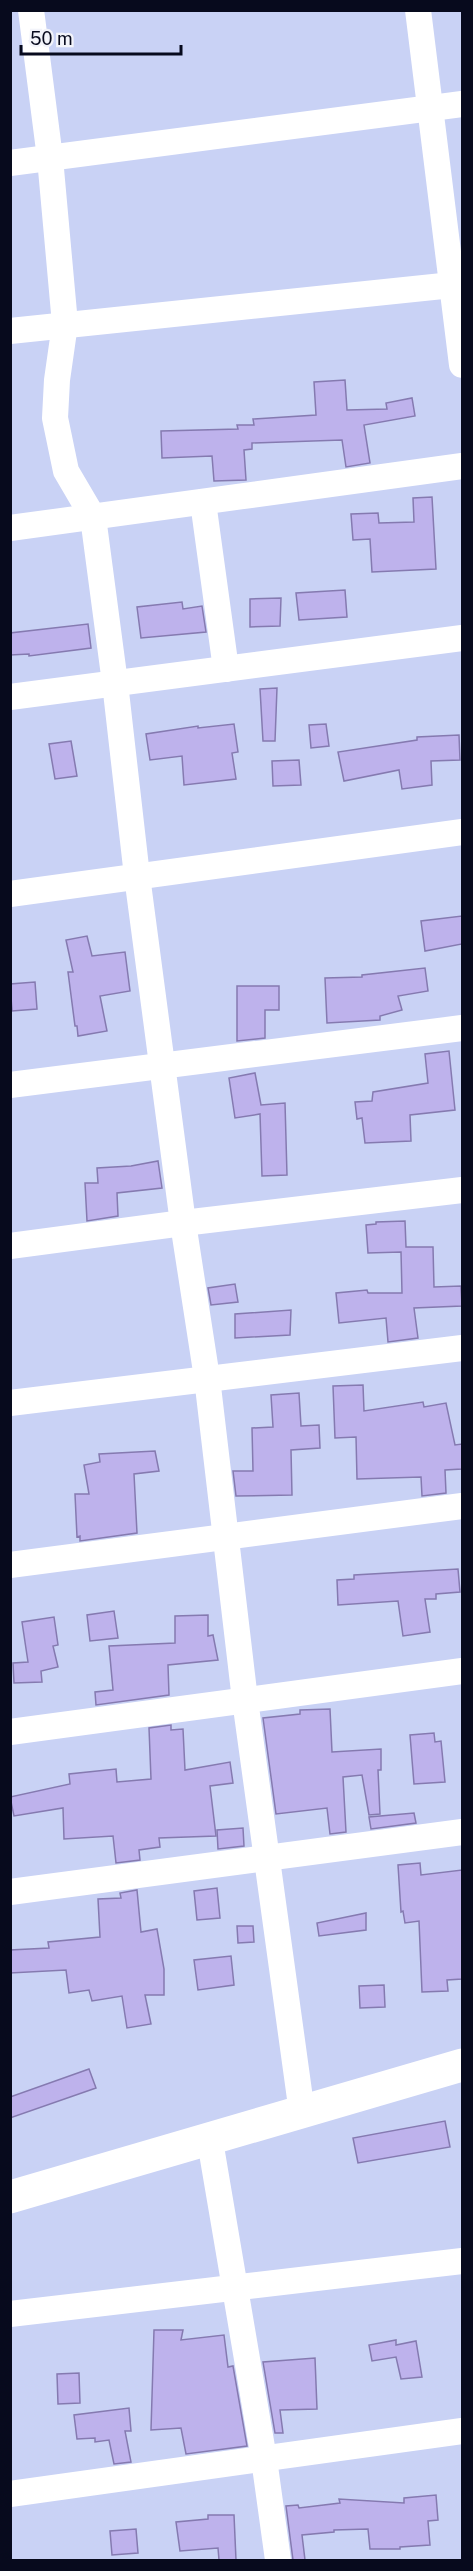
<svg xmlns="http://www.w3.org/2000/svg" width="473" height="2571" font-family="'Public Sans',sans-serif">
	<rect width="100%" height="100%" fill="#c9d2f5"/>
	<g fill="#beb2ec" stroke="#857ab0" stroke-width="1.5">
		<path d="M 345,380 L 347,410 L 387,409 L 386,403 L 412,398 L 415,416 L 364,425 L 370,463 L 346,467 L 342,440 L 252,443 L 252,449 L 244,450 L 246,480 L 214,481 L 212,456 L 162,458 L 161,431 L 238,429 L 237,425 L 254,425 L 253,419 L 316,415 L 314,382 Z"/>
		<path d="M 432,497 L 436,569 L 372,572 L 370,539 L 353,540 L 351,514 L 378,513 L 379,523 L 414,522 L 413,498 Z"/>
		<path d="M 345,590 L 347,617 L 299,620 L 296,593 Z"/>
		<path d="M 281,598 L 280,626 L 250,627 L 250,599 Z"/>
		<path d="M 182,602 L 183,609 L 202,606 L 206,632 L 141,638 L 137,607 Z"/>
		<path d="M 88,624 L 91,648 L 29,656 L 29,654 L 10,655 L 10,633 Z"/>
		<path d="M 277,688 L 275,741 L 263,741 L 260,689 Z"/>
		<path d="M 234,724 L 238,752 L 232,753 L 236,779 L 184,785 L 182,756 L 150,760 L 146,734 L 198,726 L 198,728 Z"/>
		<path d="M 326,724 L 329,746 L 311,748 L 309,725 Z"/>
		<path d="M 459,735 L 460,760 L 431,761 L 432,785 L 402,789 L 399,770 L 344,781 L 338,752 L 417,740 L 417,737 Z"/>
		<path d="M 71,741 L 77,776 L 55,779 L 49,744 Z"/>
		<path d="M 299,760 L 301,785 L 273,786 L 272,761 Z"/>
		<path d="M 462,916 L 462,944 L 425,951 L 421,921 Z"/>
		<path d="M 87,936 L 92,956 L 125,952 L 130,991 L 100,996 L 107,1031 L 78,1036 L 77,1026 L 75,1026 L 68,972 L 73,972 L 66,940 Z"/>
		<path d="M 425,968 L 428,991 L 398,996 L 402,1010 L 380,1016 L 380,1020 L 327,1023 L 325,978 L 362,977 L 362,975 Z"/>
		<path d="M 35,982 L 37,1009 L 12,1011 L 10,984 Z"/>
		<path d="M 237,986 L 279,986 L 279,1010 L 265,1010 L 265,1038 L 237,1041 Z"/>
		<path d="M 449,1051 L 455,1110 L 410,1115 L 411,1141 L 365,1143 L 362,1118 L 357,1119 L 355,1102 L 372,1101 L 373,1092 L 428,1083 L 425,1054 Z"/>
		<path d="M 255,1073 L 261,1105 L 285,1103 L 287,1175 L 262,1176 L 260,1114 L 235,1118 L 229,1078 Z"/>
		<path d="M 158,1161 L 162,1188 L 117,1193 L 118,1216 L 87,1221 L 85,1183 L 98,1183 L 97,1168 L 131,1166 Z"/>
		<path d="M 405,1221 L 406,1247 L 433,1247 L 434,1287 L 461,1286 L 462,1306 L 414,1308 L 418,1338 L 388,1342 L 386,1318 L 339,1323 L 336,1293 L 367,1290 L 368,1293 L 402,1293 L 401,1252 L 368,1253 L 366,1225 L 376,1224 L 376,1222 Z"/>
		<path d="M 235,1284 L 238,1302 L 211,1305 L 208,1288 Z"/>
		<path d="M 291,1310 L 290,1335 L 235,1338 L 235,1314 Z"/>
		<path d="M 363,1385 L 364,1411 L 423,1402 L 424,1407 L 446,1403 L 455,1445 L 462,1444 L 462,1469 L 445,1470 L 446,1493 L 422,1496 L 421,1477 L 357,1479 L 356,1437 L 335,1438 L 333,1386 Z"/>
		<path d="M 299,1393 L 301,1426 L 319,1425 L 320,1448 L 291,1450 L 292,1495 L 236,1496 L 233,1471 L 253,1471 L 252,1428 L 273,1427 L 271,1395 Z"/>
		<path d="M 155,1451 L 159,1471 L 134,1474 L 137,1533 L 80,1541 L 80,1536 L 77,1537 L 75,1494 L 89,1494 L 84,1465 L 100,1462 L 99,1454 Z"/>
		<path d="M 458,1569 L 460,1592 L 436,1594 L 436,1599 L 425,1599 L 430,1632 L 403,1636 L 398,1601 L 338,1605 L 337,1580 L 354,1579 L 354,1575 Z"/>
		<path d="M 114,1611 L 118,1638 L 90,1641 L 87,1615 Z"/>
		<path d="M 208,1615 L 208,1636 L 213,1635 L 218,1660 L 168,1665 L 169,1695 L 96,1705 L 95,1692 L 113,1690 L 109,1646 L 175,1643 L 175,1616 Z"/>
		<path d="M 54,1617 L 58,1645 L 53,1646 L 58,1667 L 41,1671 L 42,1682 L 14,1683 L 13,1663 L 28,1662 L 22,1622 Z"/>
		<path d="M 330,1709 L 332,1752 L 381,1749 L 381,1770 L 378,1770 L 380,1814 L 369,1815 L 362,1775 L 343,1777 L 346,1832 L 330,1834 L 327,1808 L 276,1814 L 263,1718 L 300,1714 L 300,1710 Z"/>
		<path d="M 171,1725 L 171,1730 L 183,1729 L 185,1770 L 230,1762 L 233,1783 L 210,1786 L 216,1836 L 159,1838 L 160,1847 L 139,1850 L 140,1860 L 116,1863 L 113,1836 L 64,1839 L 63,1808 L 14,1816 L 10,1797 L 70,1784 L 69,1774 L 116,1769 L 117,1782 L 151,1779 L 149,1728 Z"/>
		<path d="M 434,1733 L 435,1742 L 441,1741 L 445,1782 L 414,1784 L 410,1735 Z"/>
		<path d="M 414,1813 L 416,1823 L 371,1829 L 369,1817 Z"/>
		<path d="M 243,1828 L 244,1846 L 218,1849 L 217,1830 Z"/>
		<path d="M 420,1863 L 421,1875 L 462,1870 L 462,1979 L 447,1980 L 448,1991 L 422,1992 L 419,1921 L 405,1923 L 403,1911 L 401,1912 L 398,1865 Z"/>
		<path d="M 217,1888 L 220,1918 L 197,1920 L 194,1891 Z"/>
		<path d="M 137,1890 L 141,1932 L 157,1929 L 164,1969 L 164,1995 L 145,1995 L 151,2024 L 127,2028 L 122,1996 L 92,2001 L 89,1990 L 69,1993 L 66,1970 L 10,1973 L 10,1950 L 49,1948 L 48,1942 L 100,1937 L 98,1899 L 121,1898 L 120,1893 Z"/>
		<path d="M 366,1913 L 366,1930 L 319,1936 L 317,1923 Z"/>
		<path d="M 237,1926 L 253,1926 L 254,1942 L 238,1943 Z"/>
		<path d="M 231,1956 L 234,1985 L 198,1990 L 194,1960 Z"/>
		<path d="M 384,1985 L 385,2007 L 360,2008 L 359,1986 Z"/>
		<path d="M 89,2069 L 96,2088 L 10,2118 L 10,2097 Z"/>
		<path d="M 445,2121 L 450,2147 L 358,2163 L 353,2138 Z"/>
		<path d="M 154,2330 L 183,2330 L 181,2340 L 224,2335 L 228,2367 L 233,2366 L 247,2446 L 186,2454 L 181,2428 L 151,2430 Z"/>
		<path d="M 396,2340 L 396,2345 L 416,2341 L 422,2377 L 401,2379 L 396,2357 L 372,2361 L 369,2345 Z"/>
		<path d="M 315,2358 L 317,2409 L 280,2410 L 283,2433 L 275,2433 L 263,2362 Z"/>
		<path d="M 79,2373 L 80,2403 L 58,2404 L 57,2374 Z"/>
		<path d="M 129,2408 L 131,2431 L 125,2431 L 131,2462 L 114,2464 L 109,2440 L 95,2442 L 95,2438 L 77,2439 L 74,2415 Z"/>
		<path d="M 436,2495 L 438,2520 L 428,2521 L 430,2545 L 400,2547 L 400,2549 L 370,2549 L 368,2529 L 334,2530 L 334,2532 L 302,2535 L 305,2560 L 293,2560 L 286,2506 L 298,2505 L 299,2508 L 340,2503 L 339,2499 L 404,2503 L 404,2498 Z"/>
		<path d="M 208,2515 L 234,2515 L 236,2560 L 219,2560 L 218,2548 L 180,2551 L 176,2522 L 208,2519 Z"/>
		<path d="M 136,2529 L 138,2553 L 112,2555 L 110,2531 Z"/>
	</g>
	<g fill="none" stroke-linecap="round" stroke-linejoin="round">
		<g stroke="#fff" stroke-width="26">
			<path d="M 31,10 L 50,158 L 65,324 L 57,380 L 55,418 L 66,471 L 93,517 L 115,683 L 137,876 L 183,1223 L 207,1378 L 245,1700 L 302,2113"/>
			<path d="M 418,10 L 462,365"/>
			<path d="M 10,163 L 462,104"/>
			<path d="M 10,331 L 462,284"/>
			<path d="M 203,502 L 226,669"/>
			<path d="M 10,528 L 462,466"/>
			<path d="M 10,697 L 462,638"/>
			<path d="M 10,894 L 462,832"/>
			<path d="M 10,1085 L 462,1028"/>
			<path d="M 10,1246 L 183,1223 L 462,1190"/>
			<path d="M 10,1403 L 462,1348"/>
			<path d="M 10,1565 L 462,1506"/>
			<path d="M 10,1732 L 462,1671"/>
			<path d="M 10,1892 L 462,1832"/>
			<path d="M 210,2141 L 264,2459 L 278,2560"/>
			<path d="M 10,2314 L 462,2261"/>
			<path d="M 10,2494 L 462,2431"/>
		</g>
		<path stroke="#fff" stroke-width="33" d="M 10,2197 L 462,2065"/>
	</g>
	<rect width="473" height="2571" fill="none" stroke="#070a1d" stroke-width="24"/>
	<path d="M21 45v9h160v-9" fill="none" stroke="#070a1d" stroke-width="3"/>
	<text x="30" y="45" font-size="18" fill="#070a1d" stroke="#f3f4fa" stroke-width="4.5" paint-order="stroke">50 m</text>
</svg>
